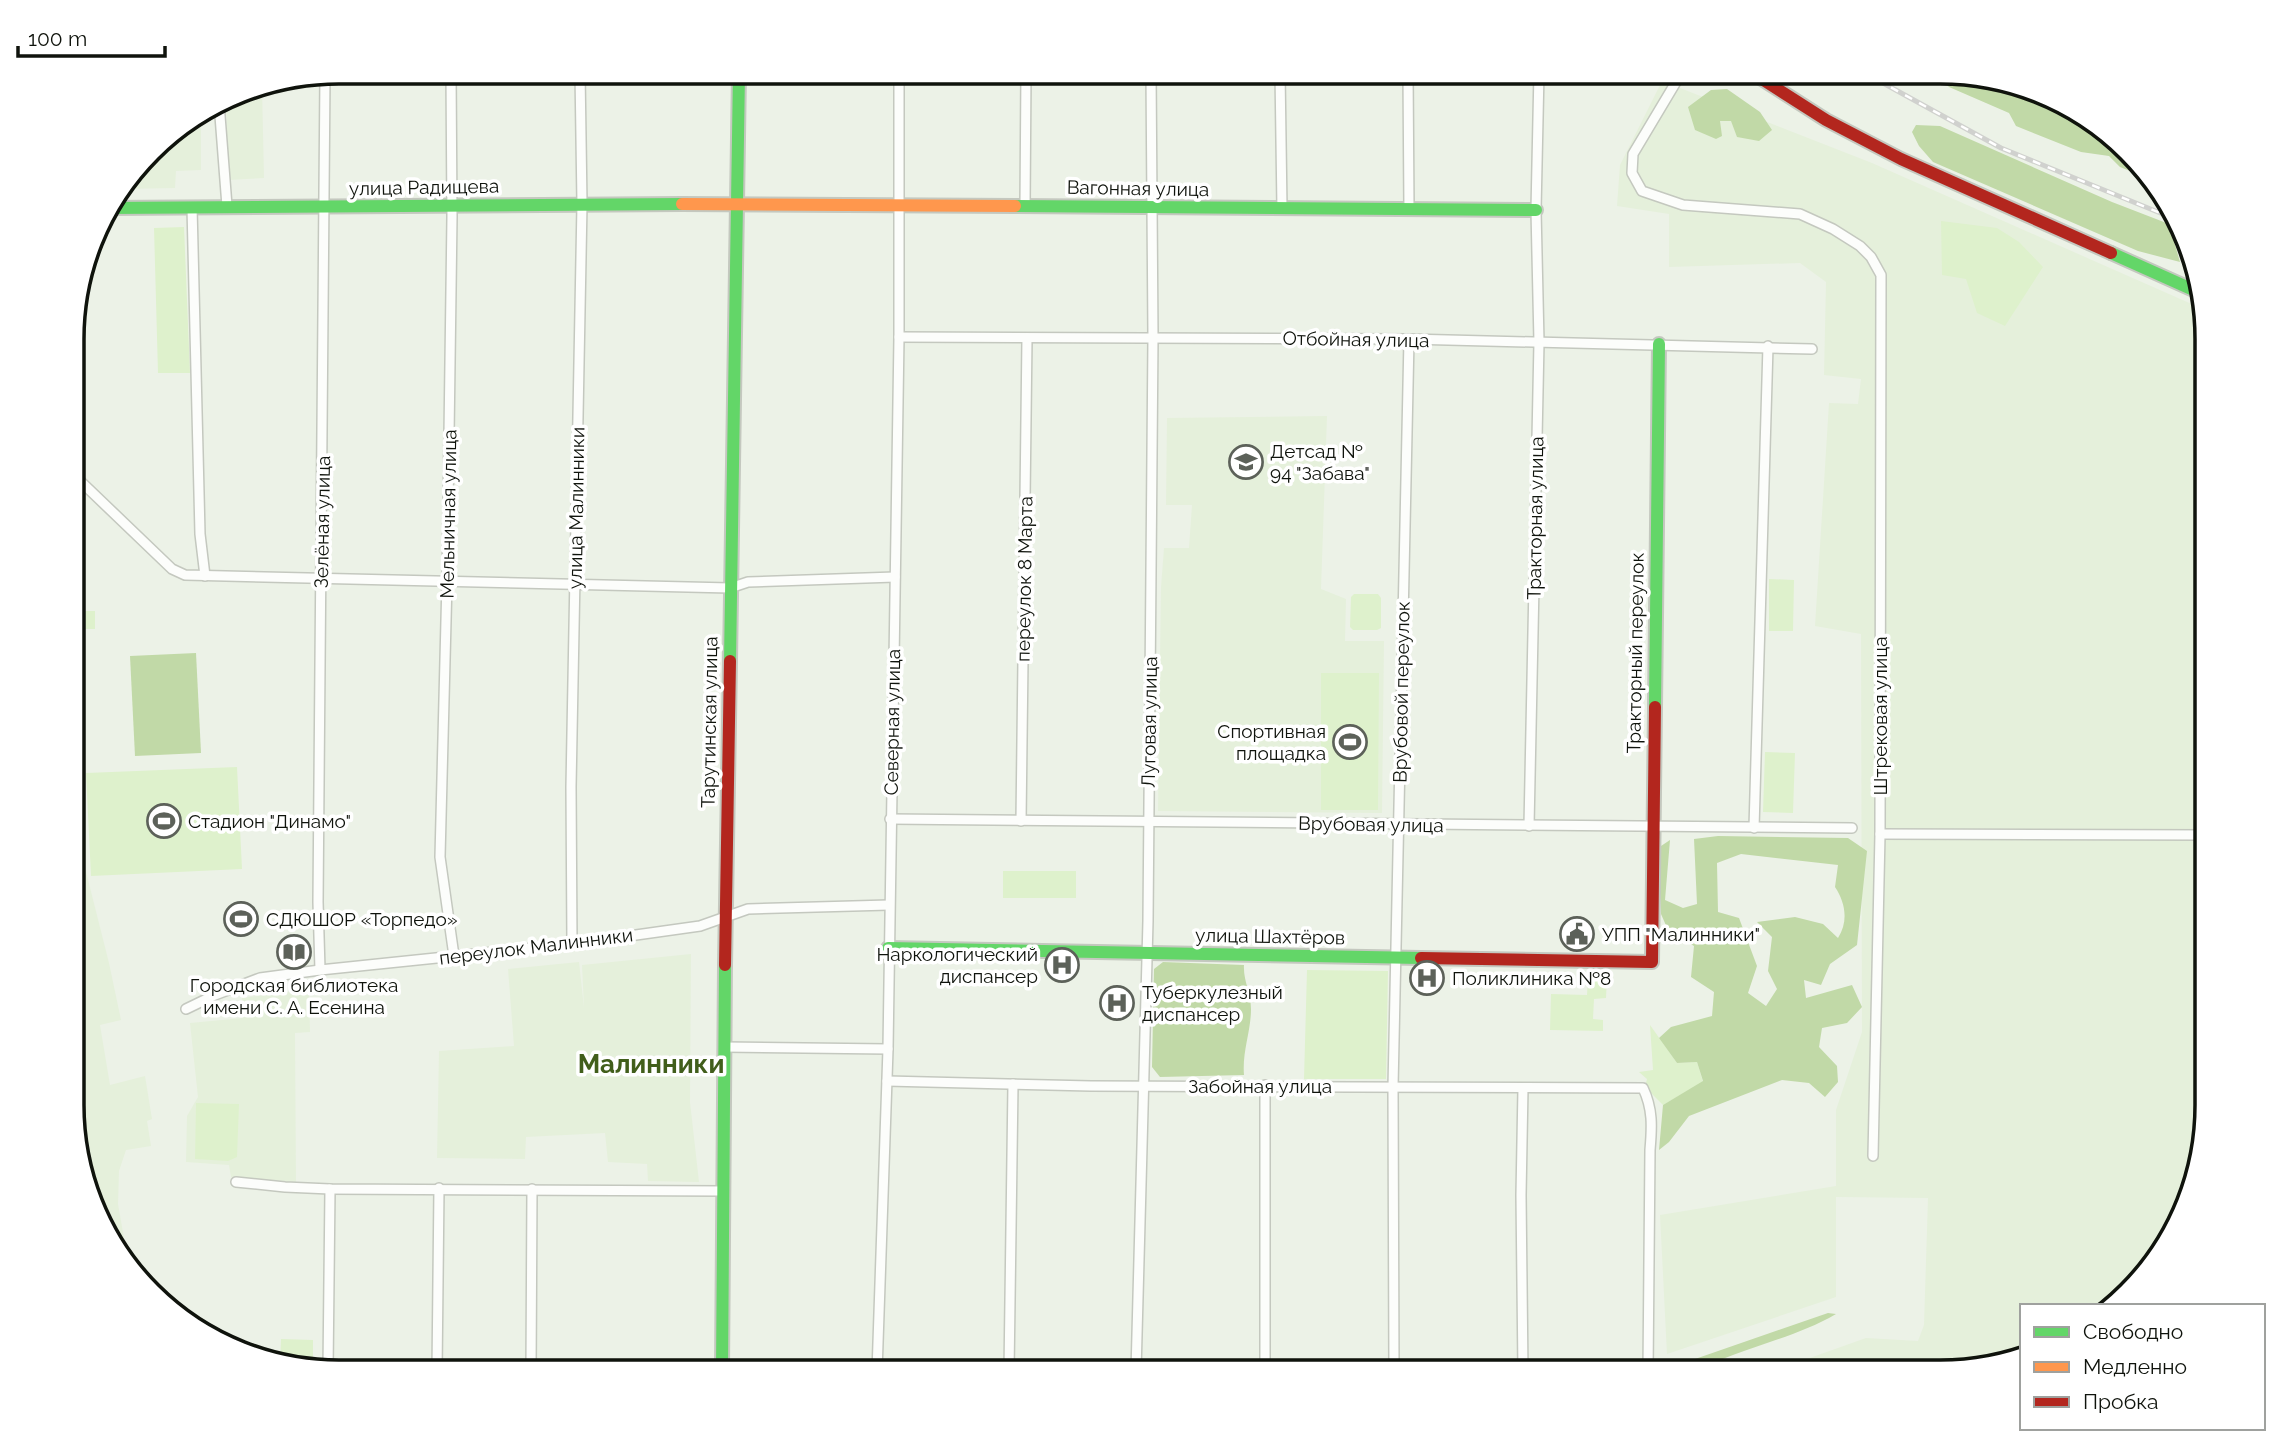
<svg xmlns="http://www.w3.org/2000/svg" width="2279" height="1444" font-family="Raleway,sans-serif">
	<rect width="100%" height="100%" fill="#ecf2e7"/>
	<g fill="#e5f0db">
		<path d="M 1662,81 L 1872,163 L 2203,309 L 2207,322 L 2207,1122 L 2193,1190 L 2162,1253 L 2106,1306 L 2022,1306 L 2022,1352 L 1957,1372 L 1770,1372 L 1866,1338 L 1918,1341 L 1924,1325 L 1928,1198 L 1836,1197 L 1836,1297 L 1667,1354 L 1660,1215 L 1836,1186 L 1836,1110 L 1862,1032 L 1861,634 L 1815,626 L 1829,403 L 1858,404 L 1861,379 L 1824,375 L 1826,282 L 1800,263 L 1669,267 L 1669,214 L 1617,206 L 1620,165 Z"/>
		<path d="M 262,87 L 264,178 L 228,180 L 226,99 L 237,92 Z"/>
		<path d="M 201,115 L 201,170 L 176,171 L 175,188 L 124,189 L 163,138 Z"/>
		<path d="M 1327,416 L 1321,589 L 1346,599 L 1345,641 L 1384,641 L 1382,813 L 1158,811 L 1161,587 L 1164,548 L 1189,548 L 1192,505 L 1166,505 L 1167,418 Z"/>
		<path d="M 74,792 L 76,832 L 109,963 L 121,1020 L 100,1025 L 110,1085 L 145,1076 L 152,1119 L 147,1121 L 151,1146 L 126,1150 L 119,1171 L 118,1204 L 128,1261 L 108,1239 L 74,1139 Z"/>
		<path d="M 691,954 L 690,1102 L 699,1182 L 648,1181 L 647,1164 L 608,1162 L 605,1133 L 526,1137 L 525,1159 L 437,1158 L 439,1051 L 514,1046 L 508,969 L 579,962 L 584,1008 L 582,965 Z"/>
		<path d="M 309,989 L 310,1032 L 295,1033 L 296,1183 L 231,1177 L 229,1165 L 186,1162 L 187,1116 L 198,1097 L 190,1023 L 243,1018 L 242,998 Z"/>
	</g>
	<g fill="#def1cc">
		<path d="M 1941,221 L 1997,228 L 2019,242 L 2043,267 L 2005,326 L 1977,313 L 1966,279 L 1942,275 Z"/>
		<path d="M 184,227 L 190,373 L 158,373 L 154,228 Z"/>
		<path d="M 1769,579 L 1794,580 L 1793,631 L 1769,631 Z"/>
		<path d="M 1354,594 L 1378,594 L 1381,598 L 1381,628 L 1377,630 L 1353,630 L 1350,627 L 1351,597 Z"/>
		<rect x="74" y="611" width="21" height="18"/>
		<path d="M 1321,673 L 1379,673 L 1378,810 L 1321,810 Z"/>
		<path d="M 1765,752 L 1795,753 L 1793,813 L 1763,812 Z"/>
		<path d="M 237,767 L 242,869 L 91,876 L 86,773 Z"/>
		<rect x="1003" y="871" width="73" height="27"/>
		<path d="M 1307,970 L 1388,971 L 1386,1079 L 1304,1079 Z"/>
		<path d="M 1588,977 L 1607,977 L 1606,998 L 1594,999 L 1593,1019 L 1603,1020 L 1603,1031 L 1550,1030 L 1551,994 L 1587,995 Z"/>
		<path d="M 1650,1025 L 1677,1063 L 1697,1062 L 1703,1082 L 1663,1105 L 1645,1087 L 1647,1079 L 1639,1072 L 1653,1070 Z"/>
		<path d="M 74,1028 L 77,1028 L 86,1079 L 74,1082 Z"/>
		<path d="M 196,1103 L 239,1104 L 237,1157 L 228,1161 L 195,1159 Z"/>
		<path d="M 281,1339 L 313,1340 L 313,1368 L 280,1363 Z"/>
	</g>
	<g fill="#c1d9a7" fill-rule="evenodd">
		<path d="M 1935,72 L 1990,80 L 2111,141 L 2145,177 L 2120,167 L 2109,156 L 2081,152 L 2016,126 L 2009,113 L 1949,87 Z"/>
		<path d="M 1727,89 L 1760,112 L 1772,130 L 1759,141 L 1737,137 L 1731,121 L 1720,121 L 1722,136 L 1716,139 L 1695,130 L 1688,107 L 1711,90 Z"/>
		<path d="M 1916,125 L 1940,126 L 2112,202 L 2169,224 L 2180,262 L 2138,251 L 1933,162 L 1919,146 L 1912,132 Z"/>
		<path d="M 196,653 L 201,753 L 135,756 L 130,656 Z"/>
		<path d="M 1718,836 L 1848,838 L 1867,851 L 1857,945 L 1830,964 L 1821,985 L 1804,980 L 1806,998 L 1852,985 L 1862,1007 L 1847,1023 L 1822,1028 L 1819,1047 L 1837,1066 L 1838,1082 L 1825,1097 L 1809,1083 L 1782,1080 L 1689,1116 L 1669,1142 L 1659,1150 L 1663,1105 L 1703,1081 L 1697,1062 L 1677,1063 L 1659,1038 L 1671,1027 L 1712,1016 L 1714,992 L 1691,977 L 1694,946 L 1668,930 L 1661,914 L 1658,848 L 1670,840 L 1665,900 L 1683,908 L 1697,904 L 1694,839 ZM 1741,854 L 1838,865 L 1835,887 C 1845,902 1849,921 1838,938 L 1823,924 L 1795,917 L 1757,922 L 1772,937 L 1768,971 L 1777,989 L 1766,1006 L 1748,993 L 1757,966 L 1739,918 L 1718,912 L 1717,863 Z"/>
		<path d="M 1163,962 L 1244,965 C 1243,980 1251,993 1251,1009 C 1251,1031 1242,1052 1244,1075 L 1160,1077 L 1152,1067 L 1154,969 Z"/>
		<path d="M 1828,1313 L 1836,1314 C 1807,1331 1775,1340 1744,1351 C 1720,1359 1695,1372 1670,1372 L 1672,1367 Z"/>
	</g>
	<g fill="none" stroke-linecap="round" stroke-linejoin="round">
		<g stroke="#c4c8bf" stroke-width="12">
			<g id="street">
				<path d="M 451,72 L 452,217 L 447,581 L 440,857 L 454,956"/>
				<path d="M 1280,72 L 1282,209"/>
				<path d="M 1408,72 L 1409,210"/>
				<path d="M 1682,72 L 1633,154 L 1632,173 L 1642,191 L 1683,205 L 1800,214 L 1833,229 L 1860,246 L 1871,257 L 1881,275 L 1880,834 L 1873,1156"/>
				<path d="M 219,103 L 227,206"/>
				<path d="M 1025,206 L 1026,72"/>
				<path d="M 192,207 L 200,534 L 205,576"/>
				<path d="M 899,337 L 1409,339 L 1812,349"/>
				<path d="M 74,475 L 172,569 L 185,575 L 730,588 L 748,582 L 895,577"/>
				<path d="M 890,819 L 1852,828"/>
				<path d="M 1021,821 L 1027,338"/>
				<path d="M 1529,826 L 1539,342 L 1536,210 L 1539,72"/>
				<path d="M 1754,828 L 1768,346"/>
				<path d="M 1880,834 L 2207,835"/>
				<path d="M 572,944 L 571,787 L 582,204 L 580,72"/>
				<path d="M 320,970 L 318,902 L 325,75"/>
				<path d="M 186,1009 L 215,995 L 260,978 L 320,970 L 572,944 L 700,926 L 748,909 L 889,905"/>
				<path d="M 724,1047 L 888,1049"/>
				<path d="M 887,1081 L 1091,1086 L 1643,1088 C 1653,1109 1652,1127 1650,1150 L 1648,1372"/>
				<path d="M 1523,1088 L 1521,1195 L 1523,1372"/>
				<path d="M 236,1182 L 285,1187 L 330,1189 L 723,1191"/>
				<path d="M 328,1370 L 330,1189"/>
				<path d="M 437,1372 L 439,1188"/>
				<path d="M 531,1372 L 532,1189"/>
				<path d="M 877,1372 L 888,1049 L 899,337 L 899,72"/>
				<path d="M 1009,1372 L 1013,1084"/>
				<path d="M 1136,1372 L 1148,921 L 1153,337 L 1151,72"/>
				<path d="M 1265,1372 L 1265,1085"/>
				<path d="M 1394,1372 L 1393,1087 L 1409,339"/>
			</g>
		</g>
		<g stroke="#c4c8bf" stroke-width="16">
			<g id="fast">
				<path d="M 1015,206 L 1536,210"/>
				<path d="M 109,208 L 682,204"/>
				<path d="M 2111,253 L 2198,292"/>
				<path d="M 730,661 L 739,72"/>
				<path d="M 1655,707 L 1659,344"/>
				<path d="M 888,948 L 1421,958"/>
				<path d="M 722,1372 L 725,965"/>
			</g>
		</g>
		<g stroke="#c4c8bf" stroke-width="16">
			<path id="slow" d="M 682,204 L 1015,206"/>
		</g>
		<g stroke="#c4c8bf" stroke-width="16">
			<g id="jam">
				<path d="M 1751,72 L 1826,120 L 1901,159 L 2111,253"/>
				<path d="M 1421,958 L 1652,962 L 1655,707"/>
				<path d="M 725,965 L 730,661"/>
			</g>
		</g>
		<use href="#street" stroke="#fcfdfb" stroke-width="9"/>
		<use href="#fast" stroke="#63d668" stroke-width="12"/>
		<use href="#slow" stroke="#ff974d" stroke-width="12"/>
		<use href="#jam" stroke="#b3261e" stroke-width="12"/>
		<g stroke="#d0d1ce" stroke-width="5">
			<path id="rail" d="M 1863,72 L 2001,148 L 2175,219"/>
		</g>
		<use href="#rail" stroke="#fff" stroke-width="2.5" stroke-dasharray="8" stroke-linecap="butt"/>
	</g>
	<defs>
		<g id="school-ring" transform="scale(1.75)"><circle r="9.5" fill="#fff" stroke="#5c6159" stroke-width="1.5"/><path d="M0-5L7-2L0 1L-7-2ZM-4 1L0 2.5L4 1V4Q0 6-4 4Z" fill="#5c6159"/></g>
		<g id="stadium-ring" transform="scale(1.75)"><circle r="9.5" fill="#fff" stroke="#5c6159" stroke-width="1.5"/><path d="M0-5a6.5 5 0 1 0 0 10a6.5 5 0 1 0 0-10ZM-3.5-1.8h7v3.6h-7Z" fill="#5c6159"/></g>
		<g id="civic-ring" transform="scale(1.75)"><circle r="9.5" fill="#fff" stroke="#5c6159" stroke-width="1.5"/><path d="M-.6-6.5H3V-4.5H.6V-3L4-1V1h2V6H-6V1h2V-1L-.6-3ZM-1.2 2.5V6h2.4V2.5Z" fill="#5c6159"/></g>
		<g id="library-ring" transform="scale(1.75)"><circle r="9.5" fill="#fff" stroke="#5c6159" stroke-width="1.5"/><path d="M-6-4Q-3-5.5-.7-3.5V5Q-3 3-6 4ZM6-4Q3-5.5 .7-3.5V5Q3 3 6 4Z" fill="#5c6159"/></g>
		<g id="hospital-ring" transform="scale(1.75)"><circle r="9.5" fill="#fff" stroke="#5c6159" stroke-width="1.5"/><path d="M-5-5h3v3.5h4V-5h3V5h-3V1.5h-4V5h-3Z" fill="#5c6159"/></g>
	</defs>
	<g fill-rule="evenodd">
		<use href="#school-ring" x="1246" y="462"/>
		<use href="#stadium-ring" x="1350" y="742"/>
		<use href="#stadium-ring" x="164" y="821"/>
		<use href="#stadium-ring" x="241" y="919"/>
		<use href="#civic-ring" x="1577" y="934"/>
		<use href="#library-ring" x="294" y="952"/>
		<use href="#hospital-ring" x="1062" y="965"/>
		<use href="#hospital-ring" x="1427" y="978"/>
		<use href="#hospital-ring" x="1117" y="1003"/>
	</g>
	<g text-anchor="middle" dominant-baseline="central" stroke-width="7" stroke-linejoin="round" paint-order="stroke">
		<g font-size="19" fill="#0f130c" stroke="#fff">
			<text transform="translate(424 187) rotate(-1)">улица Радищева</text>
			<text transform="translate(1138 188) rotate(1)">Вагонная улица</text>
			<text transform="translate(1356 339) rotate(1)">Отбойная улица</text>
			<text transform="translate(576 508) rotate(-89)">улица Малинники</text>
			<text transform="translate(448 514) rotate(-89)">Мельничная улица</text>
			<text transform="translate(1535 518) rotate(-89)">Тракторная улица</text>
			<text transform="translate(322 522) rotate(-89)">Зелёная улица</text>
			<text transform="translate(1024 579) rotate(-89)">переулок 8 Марта</text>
			<text transform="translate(1635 653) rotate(-89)">Тракторный переулок</text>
			<text transform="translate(1401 692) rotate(-89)">Врубовой переулок</text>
			<text transform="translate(1880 716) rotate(-90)">Штрековая улица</text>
			<text transform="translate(709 722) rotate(-89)">Тарутинская улица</text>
			<text transform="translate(892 722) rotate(-89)">Северная улица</text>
			<text transform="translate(1149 722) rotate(-89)">Луговая улица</text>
			<text transform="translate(1371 824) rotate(1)">Врубовая улица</text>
			<text transform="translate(1270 936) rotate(1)">улица Шахтёров</text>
			<text transform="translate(536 946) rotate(-7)">переулок Малинники</text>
			<text x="1260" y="1086">Забойная улица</text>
		</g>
		<g font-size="19" fill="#0f130c" stroke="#fff" text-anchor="start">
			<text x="1270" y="451">Детсад №<tspan x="1270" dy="22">94 "Забава"</tspan></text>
			<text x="1326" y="731" text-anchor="end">Спортивная<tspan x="1326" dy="22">площадка</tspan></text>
			<text x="188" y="821">Стадион "Динамо"</text>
			<text x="266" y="919">СДЮШОР «Торпедо»</text>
			<text x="1602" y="934">УПП "Малинники"</text>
			<text x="1038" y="954" text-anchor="end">Наркологический<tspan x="1038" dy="22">диспансер</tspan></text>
			<text x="1452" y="978">Поликлиника №8</text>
			<text x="294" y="985" text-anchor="middle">Городская библиотека<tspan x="294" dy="22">имени С. А. Есенина</tspan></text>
			<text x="1142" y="992">Туберкулезный<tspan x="1142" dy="22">диспансер</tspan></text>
		</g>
		<g font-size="26" font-weight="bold" fill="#415e1b" stroke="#fff">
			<text x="651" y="1064">Малинники</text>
		</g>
	</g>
	<path d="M0 0H2279V1444H0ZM339 84H1940A255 255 0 0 1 2195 339V1105A255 255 0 0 1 1940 1360H339A255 255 0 0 1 84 1105V339A255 255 0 0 1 339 84Z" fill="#fff" fill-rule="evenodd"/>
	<path fill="none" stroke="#0f130c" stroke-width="3.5" d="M339 84H1940A255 255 0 0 1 2195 339V1105A255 255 0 0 1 1940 1360H339A255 255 0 0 1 84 1105V339A255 255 0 0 1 339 84Z"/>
	<rect x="2020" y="1304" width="245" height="126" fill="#ffffff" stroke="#9fa19e" stroke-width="2"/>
	<rect x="2034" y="1327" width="35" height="10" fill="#63d668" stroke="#9fa19e" stroke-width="2"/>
	<text x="2083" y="1339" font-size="21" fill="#0f130c">Свободно</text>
	<rect x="2034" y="1362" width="35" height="10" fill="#ff974d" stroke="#9fa19e" stroke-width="2"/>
	<text x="2083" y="1374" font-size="21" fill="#0f130c">Медленно</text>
	<rect x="2034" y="1397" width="35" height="10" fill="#b3261e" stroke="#9fa19e" stroke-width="2"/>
	<text x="2083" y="1409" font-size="21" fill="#0f130c">Пробка</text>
	<path d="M18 46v10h147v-10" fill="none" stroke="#0f130c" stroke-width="3.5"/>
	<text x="28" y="46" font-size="21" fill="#0f130c" stroke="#ffffff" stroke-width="5" paint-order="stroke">100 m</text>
</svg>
